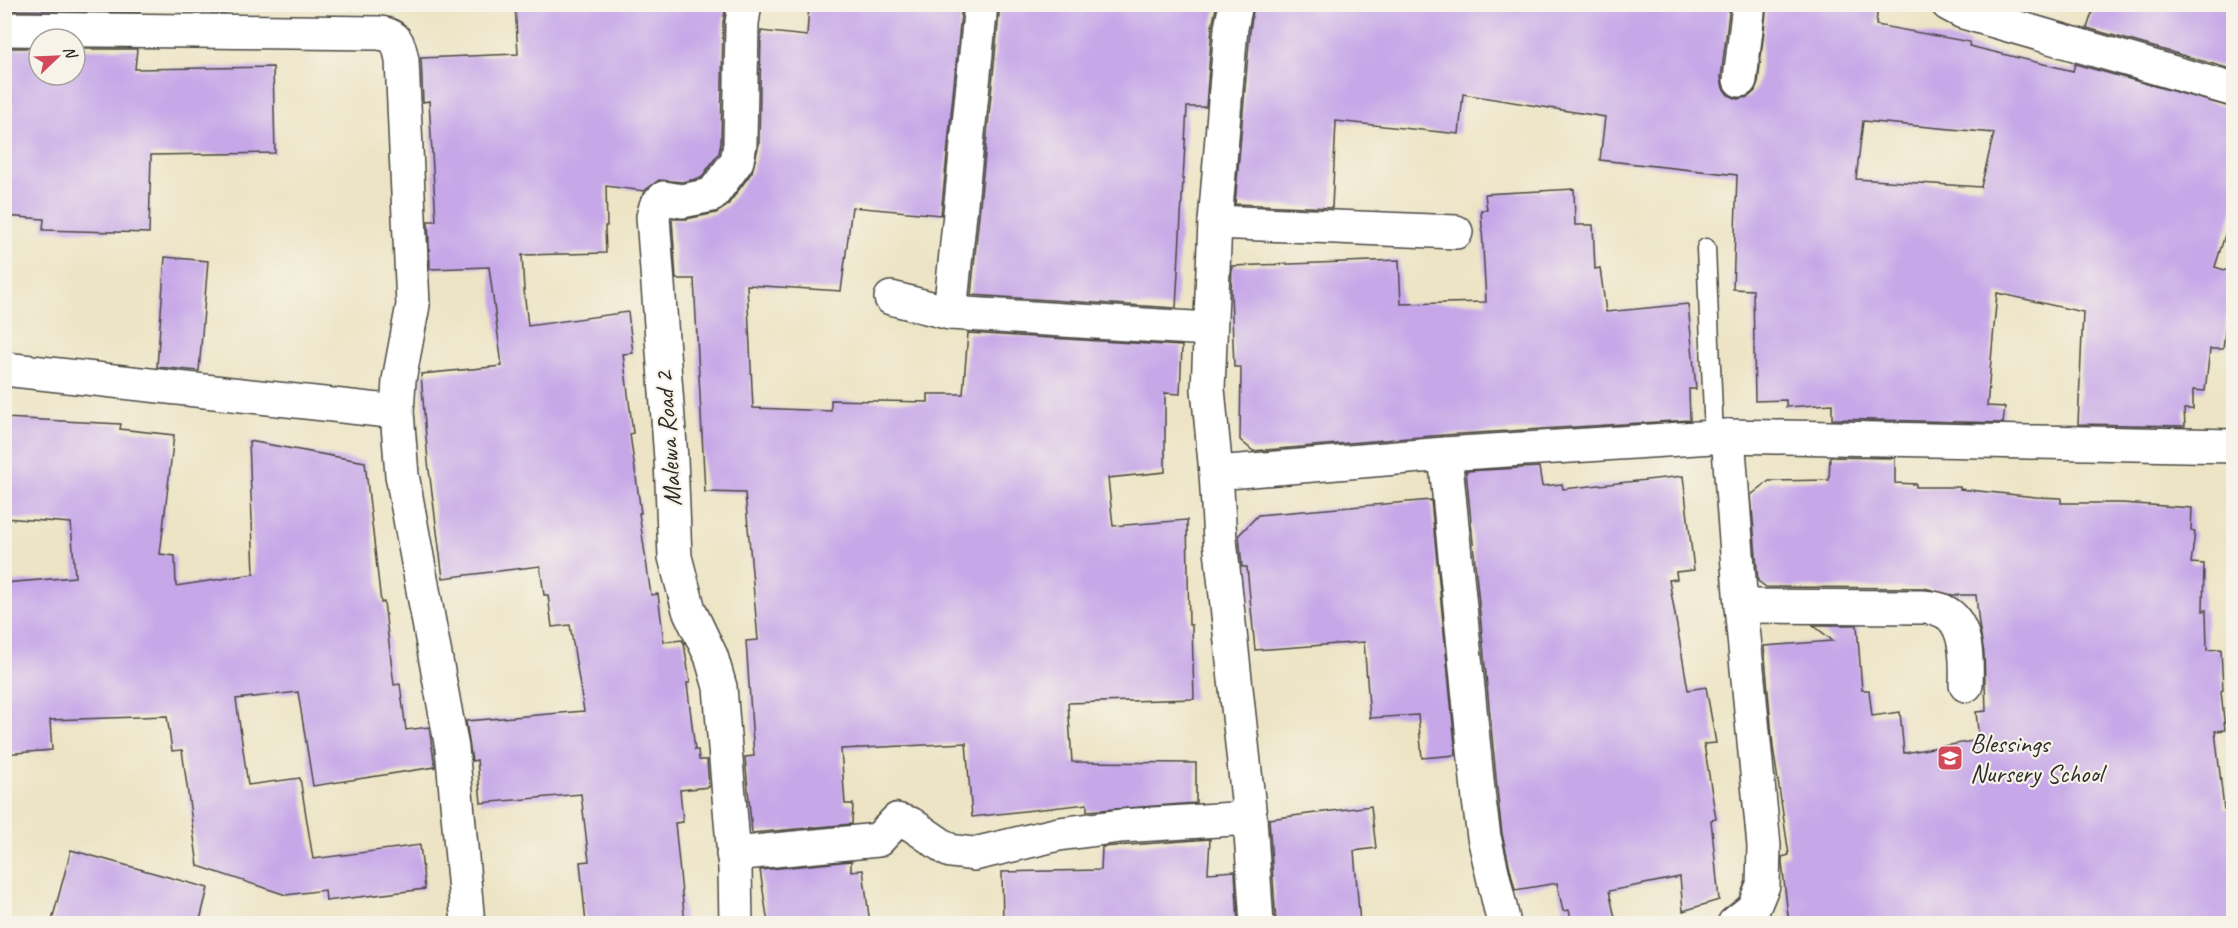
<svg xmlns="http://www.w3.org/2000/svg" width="2238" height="928" font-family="Caveat,sans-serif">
	<rect width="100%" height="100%" fill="#f7f3e8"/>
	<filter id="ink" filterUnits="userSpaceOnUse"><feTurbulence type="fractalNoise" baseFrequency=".0167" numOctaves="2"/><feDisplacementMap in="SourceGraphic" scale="12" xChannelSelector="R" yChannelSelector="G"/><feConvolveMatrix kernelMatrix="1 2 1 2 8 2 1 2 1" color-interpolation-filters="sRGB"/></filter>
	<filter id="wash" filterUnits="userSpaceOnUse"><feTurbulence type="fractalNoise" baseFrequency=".008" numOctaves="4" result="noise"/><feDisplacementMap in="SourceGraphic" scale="24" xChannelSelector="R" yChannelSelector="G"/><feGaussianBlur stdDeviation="1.35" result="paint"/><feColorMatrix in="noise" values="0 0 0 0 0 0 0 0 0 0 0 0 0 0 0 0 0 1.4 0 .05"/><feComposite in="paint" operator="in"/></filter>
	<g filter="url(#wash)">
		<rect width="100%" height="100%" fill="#ece4c4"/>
		<g id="blocks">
			<g fill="#c6a7e8" fill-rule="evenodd">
				<path d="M 4,4 L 141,4 L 140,12 L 4,10 Z"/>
				<path d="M 515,4 L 726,4 L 723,23 L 721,142 L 719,153 L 701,178 L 682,182 L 659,180 L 644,191 L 606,186 L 607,226 L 605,226 L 606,253 L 522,255 L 524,290 L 528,326 L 628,312 L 633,353 L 623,354 L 633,433 L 630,434 L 641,513 L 639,513 L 651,595 L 658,594 L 664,642 L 682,640 L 684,643 L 690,683 L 687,683 L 695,750 L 698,750 L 699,760 L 707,760 L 709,787 L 680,790 L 683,822 L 675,823 L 685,924 L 586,924 L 580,862 L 589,861 L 581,794 L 481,803 L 477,760 L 472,761 L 466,721 L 584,711 L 570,625 L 552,627 L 548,595 L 544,595 L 540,566 L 443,578 L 428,462 L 421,374 L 502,366 L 489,267 L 430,269 L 428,221 L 436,221 L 429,101 L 423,102 L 421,58 L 518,54 Z"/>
				<path d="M 809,4 L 962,4 L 941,215 L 852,207 L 841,291 L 747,285 L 753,408 L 831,411 L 831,400 L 928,402 L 928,394 L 963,394 L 968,333 L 1182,346 L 1180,394 L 1165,393 L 1165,472 L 1108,478 L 1113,526 L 1187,520 L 1189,625 L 1192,625 L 1194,699 L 1068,703 L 1072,762 L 1196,763 L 1196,803 L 1087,811 L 1087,804 L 972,817 L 966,743 L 841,749 L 845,804 L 853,804 L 852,824 L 752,833 L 745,757 L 754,756 L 746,641 L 758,640 L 745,493 L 705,492 L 694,279 L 676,279 L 672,219 L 686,219 L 716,213 L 727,206 L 752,172 L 759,144 L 761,31 L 807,36 Z"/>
				<path d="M 1000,4 L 1217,4 L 1212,26 L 1206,107 L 1187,107 L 1176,308 L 971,295 Z"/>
				<path d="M 1254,4 L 1730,4 L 1721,78 L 1723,88 L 1728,95 L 1738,99 L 1748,97 L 1755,91 L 1758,83 L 1767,4 L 1878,4 L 1876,25 L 1970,42 L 1969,46 L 2073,71 L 2075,64 L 2234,108 L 2234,206 L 2215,267 L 2234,273 L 2234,293 L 2227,315 L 2223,349 L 2210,349 L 2205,391 L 2193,390 L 2193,409 L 2184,409 L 2185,426 L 2078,424 L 2083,312 L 1997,293 L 1987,406 L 2005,407 L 2003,423 L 1832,419 L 1832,404 L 1786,407 L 1786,400 L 1755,401 L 1753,290 L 1733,289 L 1737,175 L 1600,160 L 1605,117 L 1463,94 L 1459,134 L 1336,121 L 1332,208 L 1235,204 L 1250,31 ZM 1863,121 L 1994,133 L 1981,187 L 1856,179 Z"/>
				<path d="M 2095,4 L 2234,4 L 2234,70 L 2087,28 Z"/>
				<path d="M 4,48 L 39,48 L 39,75 L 75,75 L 75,49 L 137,49 L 135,69 L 273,67 L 275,153 L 151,155 L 149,233 L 43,230 L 44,219 L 4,216 L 4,162 L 7,162 L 13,99 L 4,99 Z"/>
				<path d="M 1574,189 L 1575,225 L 1593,225 L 1595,269 L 1600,268 L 1606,312 L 1688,304 L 1696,389 L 1689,389 L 1690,420 L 1444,435 L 1253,451 L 1240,440 L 1241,367 L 1234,367 L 1231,293 L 1232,266 L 1399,260 L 1401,304 L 1486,302 L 1481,210 L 1487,210 L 1485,194 Z"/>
				<path d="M 165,257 L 208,261 L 199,371 L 157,367 Z"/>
				<path d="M 4,418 L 121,424 L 120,429 L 174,435 L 160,554 L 175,556 L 176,586 L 254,574 L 249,441 L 365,462 L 381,603 L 384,602 L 394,685 L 400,684 L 406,730 L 429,727 L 435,767 L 313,786 L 298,692 L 236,699 L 248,785 L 300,778 L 313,859 L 420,845 L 425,889 L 326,901 L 325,890 L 286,895 L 198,866 L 182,750 L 172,751 L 167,716 L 50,720 L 52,750 L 4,754 L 4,583 L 75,577 L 71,523 L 4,518 Z"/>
				<path d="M 1830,457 L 1895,458 L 1895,483 L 1916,484 L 1916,487 L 1960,487 L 1960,489 L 2036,497 L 2061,498 L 2061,503 L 2122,503 L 2192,508 L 2191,531 L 2195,532 L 2191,563 L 2204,564 L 2203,611 L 2206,610 L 2207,650 L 2221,649 L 2223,690 L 2221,691 L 2225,730 L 2215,731 L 2224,809 L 2234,808 L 2234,924 L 1789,924 L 1782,863 L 1782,857 L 1789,855 L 1773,747 L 1764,646 L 1833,641 L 1813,625 L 1857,625 L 1862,690 L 1869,690 L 1872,716 L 1900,712 L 1904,753 L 1979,740 L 1976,712 L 1986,711 L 1984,653 L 1979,625 L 1976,595 L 1952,595 L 1924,588 L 1766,587 L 1758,581 L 1751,495 L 1769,481 L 1829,480 Z"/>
				<path d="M 1539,467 L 1542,486 L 1562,484 L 1563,489 L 1683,476 L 1694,570 L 1676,572 L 1677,579 L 1669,580 L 1688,690 L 1706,687 L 1716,743 L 1704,744 L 1716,819 L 1711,820 L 1719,900 L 1683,911 L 1680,877 L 1609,891 L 1615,918 L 1592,924 L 1572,924 L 1569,910 L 1563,911 L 1557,883 L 1515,890 L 1502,834 L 1498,798 L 1466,471 Z"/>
				<path d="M 1431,500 L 1456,755 L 1422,758 L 1418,715 L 1370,718 L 1364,642 L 1255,650 L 1247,567 L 1242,567 L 1239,535 L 1258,515 Z"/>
				<path d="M 1371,806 L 1376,848 L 1354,851 L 1360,924 L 1276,924 L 1269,819 Z"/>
				<path d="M 1210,839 L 1208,873 L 1235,871 L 1238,924 L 1003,924 L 1002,872 L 1101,870 L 1102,847 Z"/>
				<path d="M 71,850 L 208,888 L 199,924 L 51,924 Z"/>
				<path d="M 851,861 L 851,871 L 863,870 L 870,924 L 768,924 L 760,870 Z"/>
			</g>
		</g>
	</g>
	<g filter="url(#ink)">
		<use href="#blocks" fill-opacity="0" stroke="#484742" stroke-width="1.5"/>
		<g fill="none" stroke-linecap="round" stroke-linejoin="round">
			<g stroke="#484742" stroke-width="21">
				<path id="service" d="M 1706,248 L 1714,437"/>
			</g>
			<g stroke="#484742" stroke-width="36">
				<g id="minor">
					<path d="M 1236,4 L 1231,28 L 1215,222 L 1208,389 L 1216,473 L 1220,540 L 1250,818 L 1257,924"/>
					<path d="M 1948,4 L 1963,12 L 2234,90"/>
					<path d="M 4,29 L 379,33 C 397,35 399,44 402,60 L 413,305 L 399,380 L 397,412"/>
					<path d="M 1740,80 L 1749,4"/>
					<path d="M 1215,222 L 1456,232"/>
					<path d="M 891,298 L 950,313 L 1209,329"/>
					<path d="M 950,313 L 981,4"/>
					<path d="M 4,369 L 397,412 L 402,475 L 452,748 L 468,924"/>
					<path d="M 1728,436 L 1741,606 L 1764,846 L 1763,885 L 1753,909 L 1734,924"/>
					<path d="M 1445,454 L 1479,800 L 1484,837 L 1504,924"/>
					<path d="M 1216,473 L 1445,454 L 1728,436 L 2234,446"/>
					<path d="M 1741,606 L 1924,607 C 1930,608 1937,608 1943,611 C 1968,622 1967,662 1966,685"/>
					<path d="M 733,854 L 878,840 L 897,820 L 911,824 L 950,851 L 974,854 L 1059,834 L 1121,826 L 1250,818"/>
					<path d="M 736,924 L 735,869 L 720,687 L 711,656 L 689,610 L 675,557 L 671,459 L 653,217 L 656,206 L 664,198 L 682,201 L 712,195 L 737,161 L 740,144 L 742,23 L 745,4"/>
				</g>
			</g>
			<use href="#service" stroke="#fff" stroke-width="18"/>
			<use href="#minor" stroke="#fff" stroke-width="33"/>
		</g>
	</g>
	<defs>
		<g id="school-square" transform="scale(1.35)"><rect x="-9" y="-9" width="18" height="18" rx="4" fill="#d1495b" stroke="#f7f3e8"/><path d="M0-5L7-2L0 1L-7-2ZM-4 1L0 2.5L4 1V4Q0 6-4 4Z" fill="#fff"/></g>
	</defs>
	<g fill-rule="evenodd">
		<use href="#school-square" x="1950" y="758"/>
	</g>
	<g text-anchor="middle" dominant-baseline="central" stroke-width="4.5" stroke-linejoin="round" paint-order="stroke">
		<g font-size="26" fill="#2b2b2b" stroke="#f7f3e8">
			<text transform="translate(668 439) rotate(-94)">Malewa Road 2</text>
		</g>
		<g font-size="26" fill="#2b2b2b" stroke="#f7f3e8" text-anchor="start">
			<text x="1970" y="743">Blessings<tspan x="1970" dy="30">Nursery School</tspan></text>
		</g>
	</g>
	<rect width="2238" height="928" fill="none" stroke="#f7f3e8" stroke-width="24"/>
	<g transform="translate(57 57) rotate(67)"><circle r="28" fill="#f7f3e8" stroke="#a5a39c" stroke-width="1.5"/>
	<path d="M0-4.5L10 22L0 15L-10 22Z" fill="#d1495b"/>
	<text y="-9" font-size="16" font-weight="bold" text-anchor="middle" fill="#2b2b2b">N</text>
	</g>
</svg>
